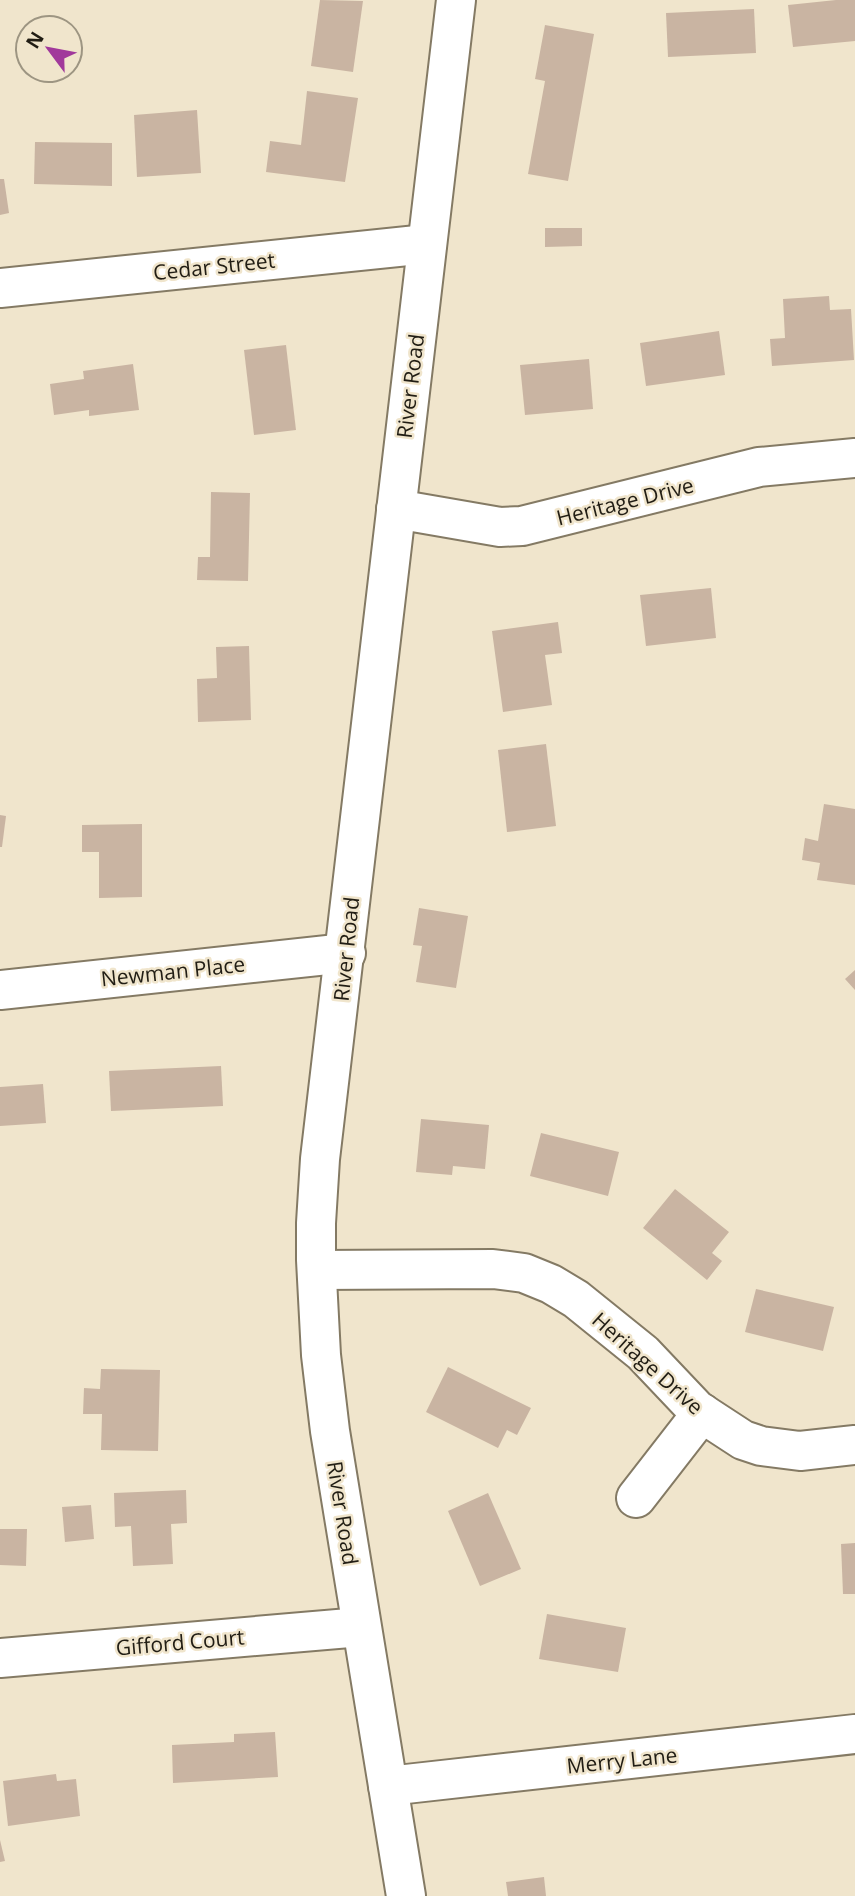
<svg xmlns="http://www.w3.org/2000/svg" width="855" height="1896" font-family="'Open Sans',sans-serif">
	<rect width="100%" height="100%" fill="#f0e5cc"/>
	<g fill="#c9b4a2">
		<path d="M 320,0 L 363,1 L 353,72 L 311,66 Z"/>
		<path d="M 836,0 L 855,0 L 855,41 L 793,47 L 788,5 Z"/>
		<path d="M 754,9 L 756,53 L 668,57 L 666,13 Z"/>
		<path d="M 545,25 L 594,34 L 568,181 L 528,174 L 545,81 L 535,79 Z"/>
		<path d="M 307,91 L 358,98 L 345,182 L 266,172 L 270,141 L 301,145 Z"/>
		<path d="M 197,110 L 201,173 L 137,177 L 134,115 Z"/>
		<path d="M 35,142 L 112,143 L 112,186 L 34,184 Z"/>
		<path d="M 0,179 L 4,179 L 9,213 L 0,215 Z"/>
		<path d="M 545,228 L 582,228 L 582,246 L 545,247 Z"/>
		<path d="M 829,296 L 830,310 L 851,309 L 854,360 L 772,366 L 770,339 L 785,338 L 783,299 Z"/>
		<path d="M 719,331 L 725,375 L 646,386 L 640,343 Z"/>
		<path d="M 286,345 L 296,430 L 254,435 L 244,350 Z"/>
		<path d="M 589,359 L 593,409 L 525,415 L 520,365 Z"/>
		<path d="M 133,364 L 139,410 L 89,416 L 89,410 L 54,415 L 50,384 L 84,379 L 83,371 Z"/>
		<path d="M 211,492 L 250,493 L 248,581 L 197,580 L 198,557 L 210,557 Z"/>
		<path d="M 711,588 L 716,638 L 646,646 L 640,595 Z"/>
		<path d="M 558,622 L 562,653 L 545,655 L 552,705 L 503,712 L 492,631 Z"/>
		<path d="M 249,646 L 251,720 L 198,722 L 197,679 L 217,678 L 216,647 Z"/>
		<path d="M 546,744 L 556,826 L 507,832 L 498,750 Z"/>
		<path d="M 824,804 L 855,809 L 855,885 L 817,880 L 820,863 L 802,860 L 805,838 L 818,841 Z"/>
		<path d="M 0,815 L 6,816 L 2,847 L 0,847 Z"/>
		<path d="M 142,824 L 142,897 L 99,898 L 99,852 L 82,852 L 82,825 Z"/>
		<path d="M 419,908 L 468,916 L 456,988 L 416,982 L 422,946 L 413,945 Z"/>
		<path d="M 855,970 L 855,990 L 845,979 Z"/>
		<path d="M 221,1066 L 223,1106 L 111,1111 L 109,1071 Z"/>
		<path d="M 43,1084 L 46,1123 L 0,1126 L 0,1087 Z"/>
		<path d="M 421,1119 L 489,1125 L 485,1169 L 453,1166 L 452,1175 L 416,1172 Z"/>
		<path d="M 541,1133 L 619,1152 L 608,1196 L 530,1176 Z"/>
		<path d="M 675,1189 L 729,1232 L 712,1253 L 722,1261 L 707,1280 L 643,1228 Z"/>
		<path d="M 756,1289 L 834,1307 L 823,1351 L 745,1332 Z"/>
		<path d="M 448,1367 L 531,1408 L 517,1435 L 507,1430 L 498,1448 L 426,1412 Z"/>
		<path d="M 101,1369 L 160,1370 L 158,1451 L 101,1450 L 102,1414 L 83,1414 L 84,1388 L 100,1389 Z"/>
		<path d="M 186,1490 L 187,1523 L 171,1524 L 173,1564 L 133,1566 L 131,1526 L 115,1527 L 114,1493 Z"/>
		<path d="M 488,1493 L 521,1569 L 480,1586 L 448,1511 Z"/>
		<path d="M 91,1505 L 94,1539 L 65,1542 L 62,1507 Z"/>
		<path d="M 0,1529 L 27,1529 L 26,1566 L 0,1565 Z"/>
		<path d="M 855,1543 L 855,1594 L 843,1594 L 841,1544 Z"/>
		<path d="M 547,1614 L 626,1628 L 618,1672 L 539,1659 Z"/>
		<path d="M 275,1732 L 278,1777 L 173,1783 L 172,1745 L 234,1742 L 234,1734 Z"/>
		<path d="M 56,1774 L 57,1781 L 76,1779 L 80,1816 L 8,1826 L 3,1781 Z"/>
		<path d="M 0,1840 L 5,1861 L 0,1862 Z"/>
		<path d="M 544,1877 L 546,1896 L 508,1896 L 506,1882 Z"/>
	</g>
	<g fill="none" stroke-linecap="round" stroke-linejoin="round">
		<g stroke="#847a64" stroke-width="42">
			<g id="minor">
				<path d="M 0,288 L 427,244"/>
				<path d="M 396,509 L 500,527 L 522,526 L 759,467 L 855,458"/>
				<path d="M 0,990 L 346,953"/>
				<path d="M 317,1270 L 493,1269 L 524,1273 L 551,1284 L 576,1299 L 643,1353 L 697,1410 L 743,1440 L 761,1446 L 800,1451 L 855,1445"/>
				<path d="M 636,1498 L 702,1413"/>
				<path d="M 0,1658 L 361,1627"/>
				<path d="M 388,1786 L 855,1734"/>
				<path d="M 406,1896 L 330,1431 L 321,1355 L 316,1260 L 316,1223 L 320,1159 L 456,0"/>
			</g>
		</g>
		<use href="#minor" stroke="#fff" stroke-width="38"/>
	</g>
	<g text-anchor="middle" dominant-baseline="central" stroke-width="5" stroke-linejoin="round" paint-order="stroke">
		<g font-size="21" fill="#211d14" stroke="#f0e5cc">
			<text transform="translate(214 266) rotate(-6)">Cedar Street</text>
			<text transform="translate(410 386) rotate(-83)">River Road</text>
			<text transform="translate(625 501) rotate(-14)">Heritage Drive</text>
			<text transform="translate(346 949) rotate(-84)">River Road</text>
			<text transform="translate(173 971) rotate(-6)">Newman Place</text>
			<text transform="translate(648 1363) rotate(42)">Heritage Drive</text>
			<text transform="translate(343 1513) rotate(81)">River Road</text>
			<text transform="translate(180 1642) rotate(-5)">Gifford Court</text>
			<text transform="translate(622 1760) rotate(-6)">Merry Lane</text>
		</g>
	</g>
	<g transform="translate(49 49) rotate(302)"><circle r="33" fill="#f0e5cc" stroke="#9d9582" stroke-width="2"/>
	<path d="M0-5L12 26L0 18L-12 26Z" fill="#a1399b"/>
	<text y="-10" font-size="19" font-weight="bold" text-anchor="middle" fill="#211d14">N</text>
	</g>
</svg>
